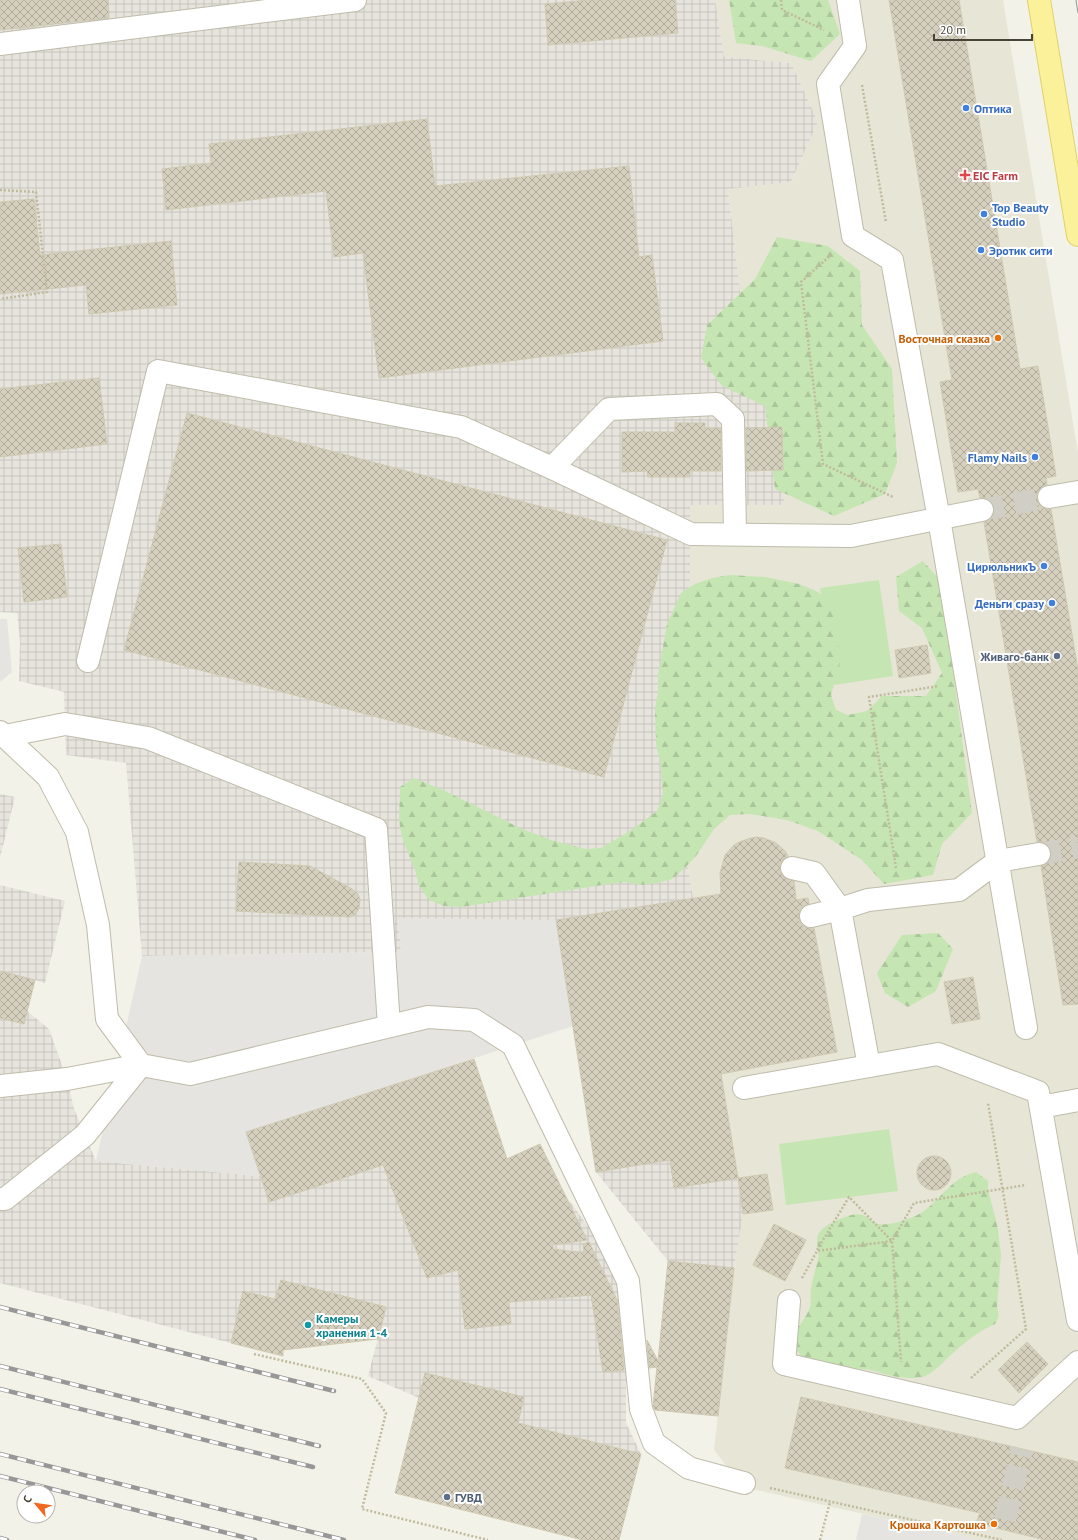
<svg xmlns="http://www.w3.org/2000/svg" width="1078" height="1540" font-family="'PT Sans',sans-serif">
	<defs>
		<pattern id="industrial-grid" width="8" height="8" patternUnits="userSpaceOnUse"><rect width="8" height="8" fill="#e6e4dd"/><path d="M0 4h8M4 0v8" fill="none" stroke="#c7c5be"/></pattern>
		<pattern id="forest-firs" width="22" height="20" patternUnits="userSpaceOnUse"><rect width="22" height="20" fill="#c5e6b2"/><path d="M5 1l3.5 6h-7zM16 11l3.5 6h-7z" fill="#abc69a"/></pattern>
		<pattern id="building-cross-hatch" width="8" height="8" patternUnits="userSpaceOnUse"><rect width="8" height="8" fill="#d5d0be"/><path d="M0 0l8 8M0 8l8-8" fill="none" stroke="#afaa9b"/></pattern>
	</defs>
	<rect width="100%" height="100%" fill="#f3f2e8"/>
	<path fill="#e7e5d6" d="M 715,0 L 1003,0 L 1078,453 L 1078,1540 L 980,1540 L 743,1487 L 714,1450 L 734,1268 L 743,1214 L 693,898 L 683,840 L 690,505 L 784,505 L 743,317 L 728,188 L 791,182 L 818,122 L 791,63 L 724,57 Z"/>
	<g fill="url(#industrial-grid)">
		<path d="M 0,0 L 715,0 L 724,57 L 791,63 L 818,122 L 791,182 L 728,189 L 743,317 L 783,470 L 784,505 L 690,505 L 690,589 L 683,840 L 693,898 L 743,1214 L 734,1268 L 718,1416 L 653,1409 L 668,1261 L 596,1172 L 573,1026 L 398,918 L 401,952 L 142,956 L 126,763 L 66,755 L 64,692 L 19,681 L 20,641 L 17,613 L 0,612 Z"/>
		<path d="M 0,794 L 15,797 L 0,858 Z"/>
		<path d="M 0,885 L 65,901 L 45,983 L 35,980 L 27,1011 L 49,1029 L 67,1079 L 74,1109 L 96,1161 L 260,1176 L 269,1202 L 497,1128 L 506,1159 L 540,1144 L 566,1196 L 590,1229 L 620,1289 L 626,1370 L 626,1423 L 641,1454 L 419,1398 L 368,1376 L 386,1307 L 281,1280 L 275,1299 L 243,1291 L 231,1343 L 0,1283 Z"/>
	</g>
	<g fill="#c5e6b2">
		<path d="M 879,580 L 893,676 L 834,685 L 820,588 Z"/>
		<path d="M 889,1129 L 898,1191 L 786,1205 L 779,1144 Z"/>
	</g>
	<g fill="url(#forest-firs)">
		<path d="M 729,0 L 828,0 L 840,34 L 811,61 L 762,46 L 736,43 Z"/>
		<path d="M 777,237 L 828,246 L 860,271 L 862,325 L 892,369 L 897,463 L 885,494 L 834,516 L 775,489 L 765,406 L 722,386 L 701,358 L 707,325 L 755,279 Z"/>
		<path d="M 923,561 L 941,581 L 972,813 L 942,844 L 933,875 L 884,884 L 862,860 L 818,831 L 787,820 L 749,814 L 730,815 L 714,829 L 696,856 L 685,868 L 672,879 L 657,883 L 641,885 L 625,882 L 609,884 L 461,907 L 444,906 L 429,900 L 419,886 L 415,870 L 402,838 L 399,821 L 400,787 L 414,778 L 445,791 L 520,828 L 551,840 L 585,849 L 601,848 L 630,831 L 657,811 L 663,795 L 660,761 L 656,744 L 655,709 L 658,693 L 658,675 L 667,624 L 681,593 L 695,584 L 712,578 L 730,575 L 765,577 L 799,584 L 814,590 L 829,599 L 839,614 L 837,630 L 840,663 L 831,695 L 836,710 L 848,715 L 867,711 L 882,696 L 926,696 L 942,673 L 922,628 L 899,611 L 896,577 Z"/>
		<path d="M 938,933 L 953,949 L 936,991 L 908,1007 L 885,993 L 877,973 L 902,935 Z"/>
		<path d="M 976,1172 L 988,1181 L 988,1189 L 998,1229 L 1001,1255 L 997,1307 L 999,1316 L 995,1324 C 977,1332 968,1340 953,1353 C 944,1361 936,1371 925,1376 C 918,1379 905,1378 898,1377 C 889,1376 880,1372 871,1370 C 855,1368 816,1365 803,1357 C 801,1356 798,1352 797,1351 C 787,1333 806,1322 810,1307 C 812,1301 810,1294 811,1289 C 812,1279 816,1269 818,1259 C 820,1245 811,1237 826,1226 C 834,1221 856,1210 865,1216 C 870,1219 873,1222 878,1224 C 887,1226 902,1221 911,1218 C 939,1207 946,1179 976,1172 Z"/>
	</g>
	<g fill="#e5e4e0">
		<path d="M 0,619 L 7,619 L 12,672 L 0,682 Z"/>
		<path d="M 398,918 L 556,920 L 573,1026 L 247,1132 L 260,1176 L 96,1161 L 142,956 L 401,952 Z"/>
		<path d="M 862,1514 L 980,1540 L 856,1540 Z"/>
	</g>
	<g fill="url(#building-cross-hatch)" stroke="#cfc9b1">
		<path d="M 0,0 L 108,0 L 109,18 L 0,30 Z"/>
		<path d="M 588,0 L 675,0 L 678,33 L 548,45 L 545,4 Z"/>
		<path d="M 889,0 L 959,0 L 1020,369 L 1038,366 L 1056,476 L 1046,478 L 1047,485 L 1041,488 L 1037,493 L 1037,499 L 1040,505 L 1045,509 L 1051,509 L 1078,670 L 1078,1004 L 1063,1005 L 1041,866 L 1047,863 L 1051,859 L 1051,852 L 1048,846 L 1043,842 L 1037,842 L 984,522 L 990,519 L 994,514 L 994,507 L 991,502 L 986,498 L 980,498 L 978,489 L 958,492 L 940,382 L 952,380 Z"/>
		<path d="M 427,119 L 435,186 L 629,166 L 639,257 L 652,255 L 663,341 L 379,378 L 363,253 L 334,257 L 326,191 L 166,210 L 162,169 L 211,163 L 209,144 Z"/>
		<path d="M 34,199 L 40,255 L 171,241 L 177,305 L 89,314 L 86,285 L 0,294 L 0,202 Z"/>
		<path d="M 99,378 L 107,444 L 0,457 L 0,389 Z"/>
		<path d="M 187,413 L 667,540 L 604,777 L 124,650 Z"/>
		<path d="M 675,423 L 705,423 L 705,428 L 721,428 L 721,471 L 690,471 L 690,477 L 648,477 L 647,471 L 622,472 L 622,432 L 675,432 Z"/>
		<path d="M 782,427 L 783,470 L 746,471 L 746,428 Z"/>
		<path d="M 61,544 L 67,597 L 24,602 L 18,548 Z"/>
		<path d="M 927,645 L 931,673 L 899,678 L 895,650 Z"/>
		<path d="M 757,837 L 764,838 L 776,843 L 785,851 L 788,856 L 783,859 L 780,865 L 780,872 L 784,877 L 794,881 L 796,900 L 808,898 L 809,904 L 802,907 L 799,913 L 799,919 L 802,925 L 808,928 L 814,928 L 837,1052 L 721,1074 L 738,1178 L 674,1188 L 670,1160 L 596,1172 L 556,920 L 721,894 L 720,873 L 725,855 L 734,845 L 739,842 L 751,838 Z"/>
		<path d="M 239,862 L 310,866 L 352,889 L 358,894 L 360,900 L 359,908 L 356,914 L 350,917 L 236,911 Z"/>
		<path d="M 0,971 L 35,980 L 24,1024 L 0,1018 Z"/>
		<path d="M 973,977 L 980,1019 L 952,1024 L 944,982 Z"/>
		<path d="M 474,1059 L 507,1159 L 540,1144 L 587,1240 L 553,1245 L 553,1249 L 584,1253 L 583,1244 L 589,1242 L 617,1300 L 624,1370 L 603,1372 L 591,1295 L 509,1302 L 511,1324 L 465,1329 L 458,1270 L 427,1278 L 383,1165 L 269,1202 L 246,1132 Z"/>
		<circle cx="934" cy="1173" r="17"/>
		<path d="M 767,1174 L 773,1210 L 743,1214 L 738,1178 Z"/>
		<path d="M 774,1224 L 806,1240 L 785,1281 L 753,1265 Z"/>
		<path d="M 668,1261 L 734,1268 L 718,1416 L 655,1410 L 653,1406 L 657,1367 L 649,1368 L 647,1340 L 658,1361 Z"/>
		<path d="M 281,1280 L 386,1307 L 378,1339 L 283,1350 L 283,1356 L 231,1343 L 243,1291 L 275,1299 Z"/>
		<path d="M 1027,1342 L 1048,1364 L 1019,1393 L 998,1370 Z"/>
		<path d="M 425,1373 L 524,1397 L 518,1423 L 641,1454 L 619,1540 L 583,1540 L 395,1493 Z"/>
		<path d="M 801,1397 L 1078,1462 L 1078,1540 L 1045,1540 L 976,1523 L 980,1513 L 785,1468 Z"/>
	</g>
	<g fill="none" stroke-linecap="round" stroke-linejoin="round">
		<g stroke="#d1cfc5" stroke-width="22" stroke-dasharray="22 11" stroke-linecap="butt">
			<path d="M 982,510 L 1049,497"/>
			<path d="M 1039,854 L 1078,847"/>
			<path d="M 1005,1520 L 1022,1449"/>
		</g>
		<g stroke="#bfbcab" stroke-width="24">
			<g id="minor">
				<path d="M 848,0 L 855,46 L 828,84 L 853,236 L 892,260 L 939,519 L 1026,1028"/>
				<path d="M 0,44 L 355,0"/>
				<path d="M 552,468 L 609,409 L 717,404 L 733,419 L 735,534"/>
				<path d="M 1049,497 L 1078,492"/>
				<path d="M 88,661 L 158,371 L 461,427 L 552,468 L 691,534 L 851,536 L 982,510"/>
				<path d="M 0,732 L 48,777 L 77,832 L 98,925 L 107,1019 L 141,1065 L 190,1074 L 428,1017 L 474,1020 L 513,1045 L 628,1281 L 641,1409 L 654,1443 L 689,1468 L 744,1483"/>
				<path d="M 5,736 L 65,724 L 148,738 L 376,829 L 389,1026"/>
				<path d="M 792,868 L 814,873 L 840,909 L 868,900 L 959,890 L 998,861 L 1039,854"/>
				<path d="M 811,916 L 840,909 L 869,1066"/>
				<path d="M 0,1086 L 67,1079 L 141,1065 L 85,1135 L 5,1199 L 0,1199"/>
				<path d="M 744,1088 L 938,1054 L 1038,1092 L 1078,1320"/>
				<path d="M 1041,1107 L 1078,1100"/>
				<path d="M 789,1301 L 784,1364 L 1017,1418 L 1078,1362"/>
			</g>
		</g>
		<g stroke="#dfd36a" stroke-width="24">
			<path id="major" d="M 1039,0 L 1078,235"/>
		</g>
		<g stroke="#c0ba9d" stroke-width="2.5" stroke-dasharray="2 2" stroke-linecap="butt">
			<path d="M 781,0 L 782,10 L 824,30"/>
			<path d="M 862,85 L 886,222"/>
			<path d="M 0,190 L 36,192 L 47,292 L 0,299"/>
			<path d="M 832,254 L 801,282 L 823,464 L 893,497"/>
			<path d="M 896,868 L 869,697 L 939,686"/>
			<path d="M 817,1250 L 849,1197 L 892,1241 L 901,1362"/>
			<path d="M 802,1278 L 817,1251 L 892,1241 L 914,1203 L 1026,1185"/>
			<path d="M 254,1354 L 362,1379 L 386,1413 L 362,1509 L 488,1540"/>
			<path d="M 971,1378 L 1026,1329 L 988,1103"/>
			<path d="M 770,1488 L 1002,1540"/>
			<path d="M 820,1540 L 830,1502"/>
		</g>
		<use href="#minor" stroke="#fff" stroke-width="22"/>
		<use href="#major" stroke="#faf19a" stroke-width="22"/>
		<path stroke="#979797" stroke-width="1" d="M 1076,0 L 1078,13"/>
		<g stroke="#979797" stroke-width="4.5">
			<g id="rail">
				<path d="M 0,1307 L 334,1391"/>
				<path d="M 0,1366 L 319,1446"/>
				<path d="M 0,1389 L 313,1467"/>
				<path d="M 0,1454 L 344,1540"/>
				<path d="M 0,1476 L 255,1540"/>
				<path d="M 0,1538 L 7,1540"/>
			</g>
		</g>
		<use href="#rail" stroke="#fff" stroke-width="3" stroke-dasharray="9" stroke-linecap="butt"/>
	</g>
	<g fill="#3f7fe0" stroke="#fff" stroke-width="1.5">
		<circle cx="966" cy="108" r="4"/>
		<circle cx="984" cy="214" r="4"/>
		<circle cx="981" cy="250" r="4"/>
		<circle cx="1035" cy="457" r="4"/>
		<circle cx="1044" cy="566" r="4"/>
		<circle cx="1052" cy="603" r="4"/>
	</g>
	<path fill="#e0444e" stroke="#fff" stroke-width="1.5" d="M963 169h4v4h4v4h-4v4h-4v-4h-4v-4h4z"/>
	<g fill="#e8710a" stroke="#fff" stroke-width="1.5">
		<circle cx="998" cy="338" r="4"/>
		<circle cx="994" cy="1524" r="4"/>
	</g>
	<g fill="#5c6f8a" stroke="#fff" stroke-width="1.5">
		<circle cx="1057" cy="656" r="4"/>
		<circle cx="447" cy="1497" r="4"/>
	</g>
	<circle fill="#0f9aa8" stroke="#fff" stroke-width="1.5" cx="308" cy="1325" r="4"/>
	<g text-anchor="middle" dominant-baseline="central" stroke-width="4" stroke-linejoin="round" paint-order="stroke">
		<g font-size="12" font-weight="bold" fill="#366cbe" stroke="#fff" text-anchor="start">
			<text x="974" y="108">Оптика</text>
			<text x="992" y="207">Top Beauty<tspan x="992" dy="14">Studio</tspan></text>
			<text x="989" y="250">Эротик сити</text>
			<text x="1027" y="457" text-anchor="end">Flamy Nails</text>
			<text x="1036" y="566" text-anchor="end">ЦирюльникЪ</text>
			<text x="1044" y="603" text-anchor="end">Деньги сразу</text>
		</g>
		<g font-size="12" font-weight="bold" fill="#be3a42" stroke="#fff" text-anchor="start">
			<text x="973" y="175">EIC Farm</text>
		</g>
		<g font-size="12" font-weight="bold" fill="#c56008" stroke="#fff" text-anchor="end">
			<text x="990" y="338">Восточная сказка</text>
			<text x="986" y="1524">Крошка Картошка</text>
		</g>
		<g font-size="12" font-weight="bold" fill="#4e5e75" stroke="#fff" text-anchor="end">
			<text x="1049" y="656">Живаго-банк</text>
			<text x="455" y="1497" text-anchor="start">ГУВД</text>
		</g>
		<g font-size="12" font-weight="bold" fill="#0d838f" stroke="#fff" text-anchor="start">
			<text x="316" y="1318">Камеры<tspan x="316" dy="14">хранения 1-4</tspan></text>
		</g>
	</g>
	<g transform="translate(36 1504) rotate(299)"><circle r="19" fill="#ffffff" stroke="#b5b4af"/>
	<path d="M0-3L7 15L0 10L-7 15Z" fill="#f26821"/>
	<text y="-6" font-size="11" font-weight="bold" text-anchor="middle" fill="#474437">С</text>
	</g>
	<path d="M934 34v6h98v-6" fill="none" stroke="#474437" stroke-width="2"/>
	<text x="940" y="34" font-size="12" fill="#474437" stroke="#ffffff" stroke-width="3" paint-order="stroke">20 m</text>
</svg>
